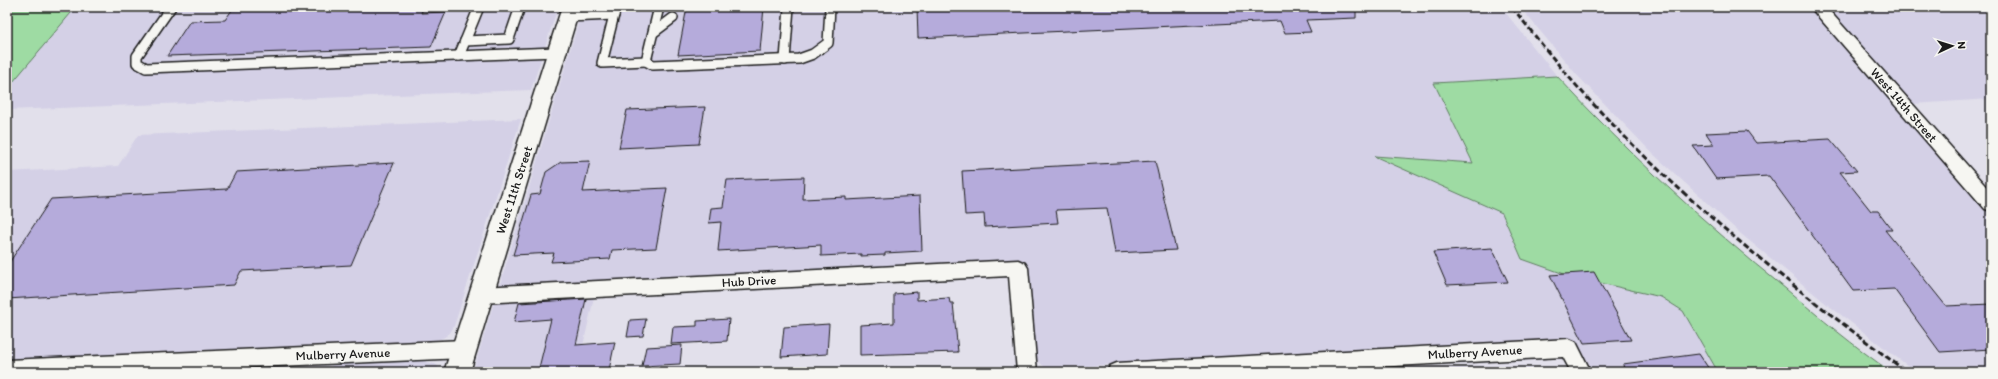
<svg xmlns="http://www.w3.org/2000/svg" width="1998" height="379" font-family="Itim,sans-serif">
	<rect width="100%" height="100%" fill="#e2e0eb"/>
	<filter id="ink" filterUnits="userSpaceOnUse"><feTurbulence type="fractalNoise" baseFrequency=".025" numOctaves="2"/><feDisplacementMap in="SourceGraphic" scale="8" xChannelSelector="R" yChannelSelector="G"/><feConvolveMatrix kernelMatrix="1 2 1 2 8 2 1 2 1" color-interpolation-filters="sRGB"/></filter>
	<g filter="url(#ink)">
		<g fill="#d4d0e6">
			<path d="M 7,7 L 558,7 L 531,90 L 7,110 Z"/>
			<path d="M 583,7 L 1501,7 L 1557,76 L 1434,83 L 1473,163 L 1375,156 L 1502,213 L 1522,259 L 1570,276 L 1661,297 L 1683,311 L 1718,372 L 1590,372 L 1579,348 L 1565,341 L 1046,368 L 1039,362 L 1036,357 L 1026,261 L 787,274 L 499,288 Z"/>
			<path d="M 1520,7 L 1810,7 L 1991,215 L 1991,372 L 1916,372 L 1828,305 L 1741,234 L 1651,152 L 1576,74 Z"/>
			<path d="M 1826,7 L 1991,7 L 1991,99 L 1912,104 Z"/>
			<path d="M 521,119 L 454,326 L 450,333 L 443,338 L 430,342 L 7,361 L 7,172 L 118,166 L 138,135 Z"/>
			<path d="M 595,293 L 577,372 L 473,372 L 493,305 L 496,302 Z"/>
			<path d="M 416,359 L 435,364 L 438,366 L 439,372 L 330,372 L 334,361 Z"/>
		</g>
		<g fill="#9edba3" stroke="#5d7c60">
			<path d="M 7,7 L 76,7 L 7,89 Z"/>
			<path d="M 1557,76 C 1628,153 1704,223 1786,289 C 1820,318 1854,346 1891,372 L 1718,372 L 1683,311 L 1661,297 L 1570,276 L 1522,259 L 1502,213 L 1374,156 L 1473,163 L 1434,83 Z"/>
		</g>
		<g fill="#b5abdb" stroke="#1c1c1c">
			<path d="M 260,7 L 424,7 L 421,13 L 446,12 L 431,47 L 167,56 L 190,21 L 225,20 L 232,10 L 259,9 Z"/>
			<path d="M 687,7 L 764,7 L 760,51 L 678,55 Z"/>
			<path d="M 917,7 L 1356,7 L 1356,18 L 1306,20 L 1311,32 L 1285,33 L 1280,21 L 918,38 Z"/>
			<path d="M 705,107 L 699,144 L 619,148 L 627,110 Z"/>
			<path d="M 1747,131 L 1756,143 L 1830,139 L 1857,171 L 1840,172 L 1871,211 L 1878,211 L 1892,230 L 1885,230 L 1946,306 L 1991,304 L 1991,349 L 1940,352 L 1894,289 L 1853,291 L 1769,176 L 1716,179 L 1693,146 L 1714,145 L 1706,133 Z"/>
			<path d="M 590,161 L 583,192 L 667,188 L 656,248 L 612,250 L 610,259 L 551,262 L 554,253 L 513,255 L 531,195 L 540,194 L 546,172 L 561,162 Z"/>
			<path d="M 1155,161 L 1176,250 L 1115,253 L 1107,208 L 1056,210 L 1058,223 L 985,227 L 984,214 L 965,215 L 962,171 Z"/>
			<path d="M 394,163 L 351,265 L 241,271 L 234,285 L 7,299 L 7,266 L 51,199 L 227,189 L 236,172 Z"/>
			<path d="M 804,177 L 803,199 L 846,197 L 846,200 L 920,196 L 922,251 L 885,253 L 885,255 L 861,256 L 861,254 L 821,256 L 821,245 L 718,251 L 721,222 L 709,223 L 711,208 L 723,207 L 727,180 Z"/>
			<path d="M 1492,248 L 1508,282 L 1447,285 L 1433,252 Z"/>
			<path d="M 1594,272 L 1631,340 L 1584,343 L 1550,275 Z"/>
			<path d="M 917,292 L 917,300 L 949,298 L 950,303 L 953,303 L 958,352 L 860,355 L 860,325 L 894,323 L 894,294 Z"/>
			<path d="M 586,299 L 576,345 L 615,342 L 609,370 L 601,372 L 538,372 L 551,319 L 514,322 L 519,303 Z"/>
			<path d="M 646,319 L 643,336 L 627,337 L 630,320 Z"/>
			<path d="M 729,319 L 727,341 L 671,344 L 673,327 L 697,326 L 697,321 Z"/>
			<path d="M 829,324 L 827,354 L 781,357 L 784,327 Z"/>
			<path d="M 682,345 L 680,364 L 642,366 L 646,347 Z"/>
			<path d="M 1699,354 L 1711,372 L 1624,372 L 1623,364 Z"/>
		</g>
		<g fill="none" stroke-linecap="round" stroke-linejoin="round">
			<g stroke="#1c1c1c" stroke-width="12">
				<g id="service">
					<path d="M 171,7 L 137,56 L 137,63 L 146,68 L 557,52"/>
					<path d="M 659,7 L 646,61 L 653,65 L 799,59 L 813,54 L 828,43 L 830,7"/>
					<path d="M 614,15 L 602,63 L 646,61"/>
					<path d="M 568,17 L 614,15 L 616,7"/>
					<path d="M 653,33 L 673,18"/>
					<path d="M 465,41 L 509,39 L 520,7"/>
					<path d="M 459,56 L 479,7"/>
					<path d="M 785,60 L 789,7"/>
				</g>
			</g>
			<g stroke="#1c1c1c" stroke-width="3">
				<g id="minor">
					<path d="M 1810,7 L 1826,7 L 1991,192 L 1991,211 L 1985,209 Z"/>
					<path d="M 1018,260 L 1025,263 L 1028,268 L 1037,372 L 1017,372 L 1009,276 L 480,303 L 473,301 L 470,295 L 473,289 L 480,287 Z"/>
					<path d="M 1569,339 L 1576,342 L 1591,372 L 1571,372 L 1563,357 L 1281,372 L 1107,372 L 1110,366 L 1117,363 Z"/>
					<path d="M 464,340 L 471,343 L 474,349 L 471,355 L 464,358 L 137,372 L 7,372 L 7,360 Z"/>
				</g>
			</g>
			<g stroke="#1c1c1c" stroke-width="3">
				<path id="secondary" d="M 562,7 L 580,7 L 470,372 L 444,372 Z"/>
			</g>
			<use href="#service" stroke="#f6f6f2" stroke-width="9"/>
			<use href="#minor" fill="#f6f6f2" fill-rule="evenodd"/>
			<use href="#secondary" fill="#f6f6f2" fill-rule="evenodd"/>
			<path stroke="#1c1c1c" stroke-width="3" stroke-dasharray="6 3" stroke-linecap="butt" d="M 1512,7 C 1540,42 1567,77 1598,109 C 1691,208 1798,291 1907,372"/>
		</g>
	</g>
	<g text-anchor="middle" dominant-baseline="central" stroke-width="3" stroke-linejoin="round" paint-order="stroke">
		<g font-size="13" fill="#1c1c1c" stroke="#f6f6f2">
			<text transform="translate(1904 105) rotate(49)">West 14th Street</text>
			<text transform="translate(514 190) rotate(-72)">West 11th Street</text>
			<text transform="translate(749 281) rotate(-3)">Hub Drive</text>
			<text transform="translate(1475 352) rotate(-3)">Mulberry Avenue</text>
			<text transform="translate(343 354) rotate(-2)">Mulberry Avenue</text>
		</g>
	</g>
	<rect width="1998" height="379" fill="none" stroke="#f6f6f2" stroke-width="24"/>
	<rect x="12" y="12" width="1974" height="355" fill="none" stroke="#1c1c1c" stroke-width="1.5" filter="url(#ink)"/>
	<g transform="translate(1952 46) rotate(86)" stroke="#f6f6f2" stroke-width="3" paint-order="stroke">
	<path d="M0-3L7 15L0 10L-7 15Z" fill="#1c1c1c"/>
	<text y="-6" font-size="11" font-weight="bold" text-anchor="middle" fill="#1c1c1c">N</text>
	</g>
</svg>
